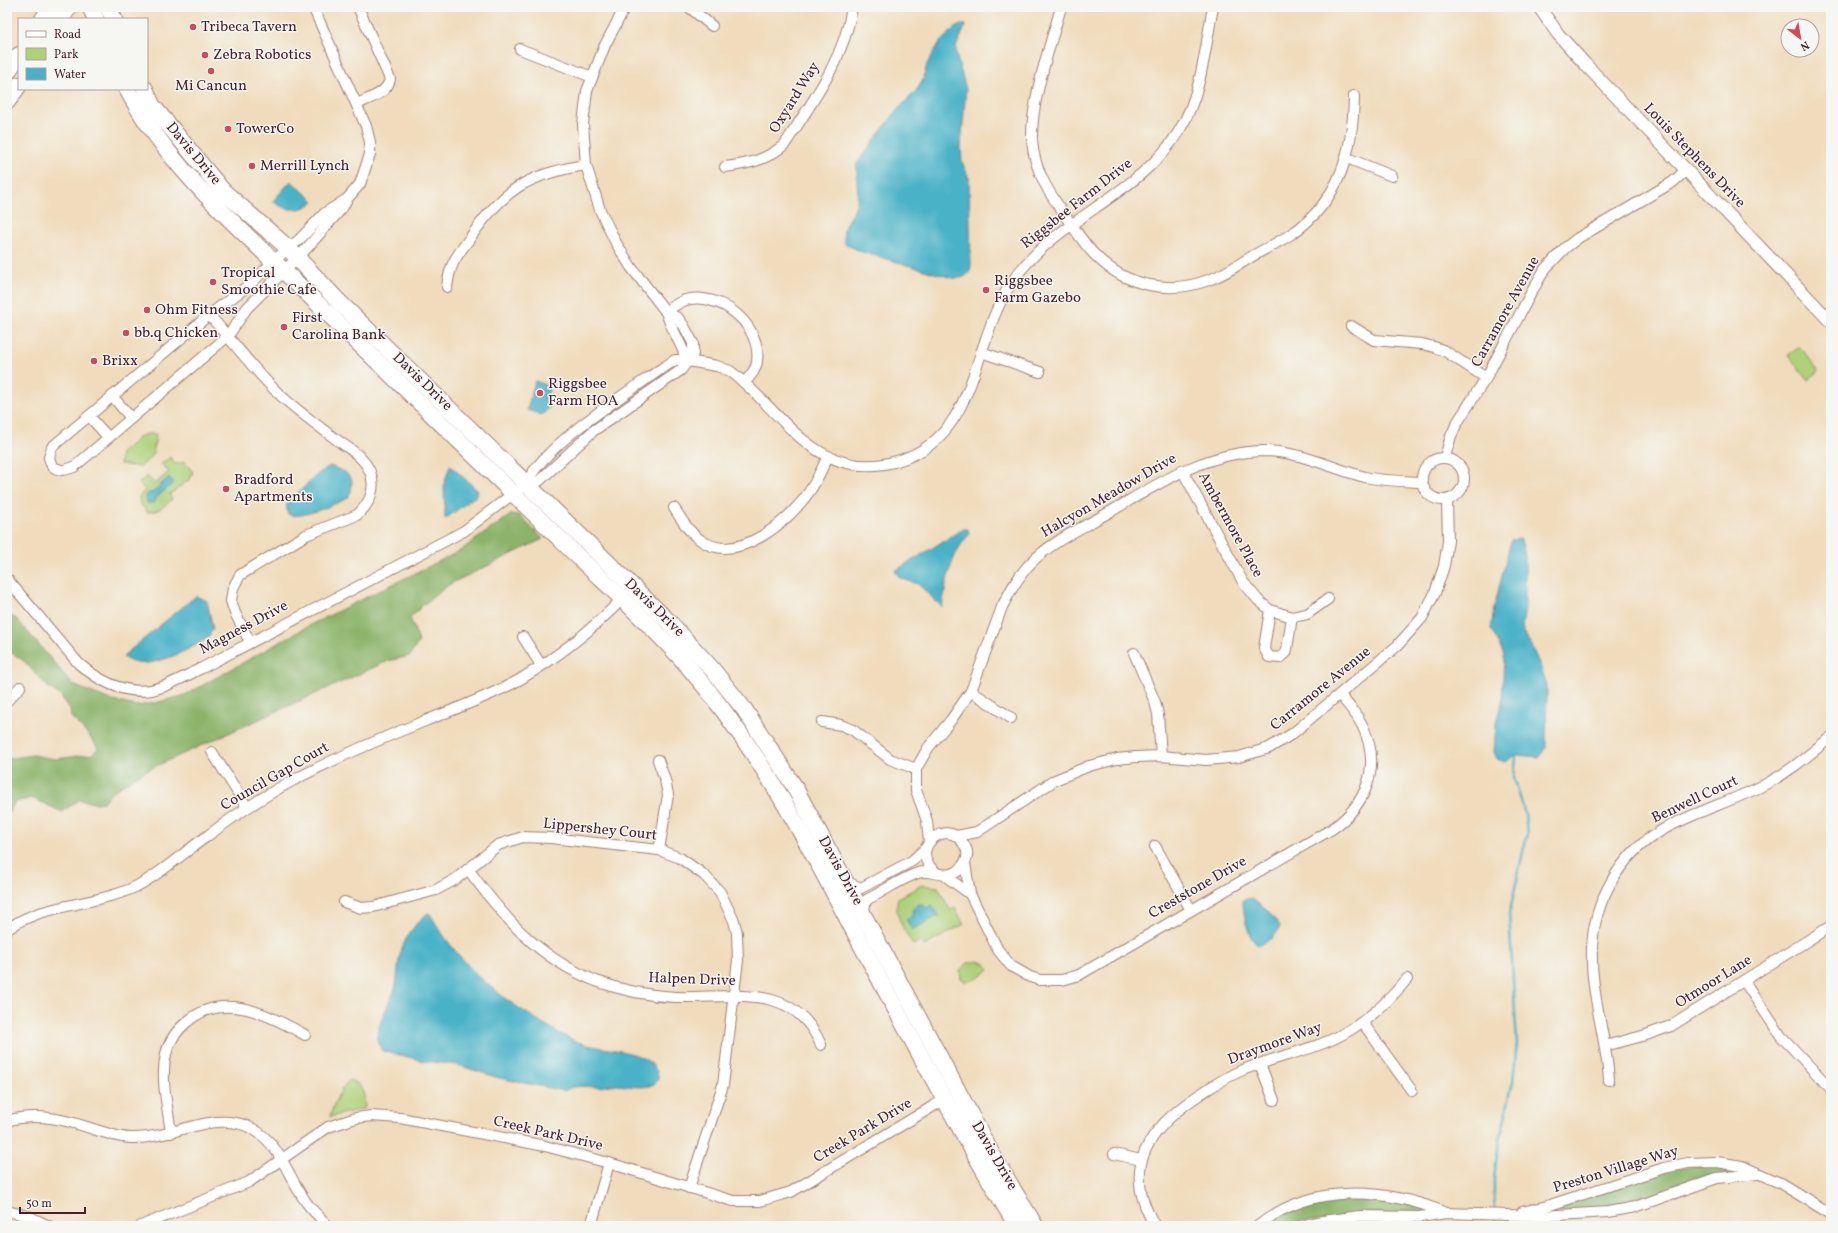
<svg xmlns="http://www.w3.org/2000/svg" width="1838" height="1233" font-family="Vollkorn,serif">
	<rect width="100%" height="100%" fill="#f6f6f2"/>
	<filter id="ink" filterUnits="userSpaceOnUse"><feTurbulence type="fractalNoise" baseFrequency=".025" numOctaves="2"/><feDisplacementMap in="SourceGraphic" scale="8" xChannelSelector="R" yChannelSelector="G"/><feConvolveMatrix kernelMatrix="1 2 1 2 8 2 1 2 1" color-interpolation-filters="sRGB"/></filter>
	<filter id="wash" filterUnits="userSpaceOnUse"><feTurbulence type="fractalNoise" baseFrequency=".012" numOctaves="4" result="noise"/><feDisplacementMap in="SourceGraphic" scale="16" xChannelSelector="R" yChannelSelector="G"/><feGaussianBlur stdDeviation="0.9" result="paint"/><feColorMatrix in="noise" values="0 0 0 0 0 0 0 0 0 0 0 0 0 0 0 0 0 1.4 0 .05"/><feComposite in="paint" operator="in"/></filter>
	<g filter="url(#wash)">
		<rect width="100%" height="100%" fill="#f0dcbc"/>
		<g fill="#afd179" stroke="#7c7852">
			<path d="M 1800,347 L 1819,371 L 1808,380 L 1788,355 Z"/>
			<path d="M 147,434 L 156,434 L 153,455 L 140,467 L 120,464 L 121,453 L 124,449 L 126,449 L 138,439 L 138,437 Z"/>
			<path d="M 170,457 L 175,464 L 185,462 L 193,472 L 190,479 L 169,495 L 172,499 C 164,506 158,513 147,512 L 140,503 L 139,497 L 145,490 L 139,483 L 147,476 L 155,484 L 169,472 L 161,464 Z"/>
			<path d="M 922,885 L 938,887 L 950,910 L 955,908 L 964,924 L 924,946 L 921,941 L 913,945 C 905,930 893,915 898,898 Z"/>
			<path d="M 979,961 L 986,964 L 989,969 C 982,976 974,982 964,981 L 961,978 L 960,970 L 968,963 Z"/>
			<path d="M 349,1080 C 364,1084 364,1094 365,1108 L 330,1117 C 334,1102 339,1092 349,1080 Z"/>
		</g>
		<g fill="#8bb369" stroke="#6a694a">
			<path d="M 512,514 L 519,515 L 543,539 L 450,584 L 424,604 L 410,618 L 419,641 L 410,656 L 388,661 L 145,771 L 113,791 L 103,802 L 94,803 L 79,800 L 62,812 L 32,798 L 15,802 L 10,811 L 7,812 L 7,759 L 33,755 L 55,759 L 93,754 L 98,748 L 90,737 L 71,717 L 70,709 L 60,695 L 47,686 L 24,661 L 7,650 L 7,622 L 9,616 L 16,618 L 73,685 L 113,701 L 137,706 L 155,703 L 185,695 L 312,624 L 458,552 Z"/>
			<path d="M 1721,1164 L 1751,1172 L 1619,1209 L 1520,1214 L 1671,1169 Z"/>
			<path d="M 1354,1195 L 1424,1207 L 1425,1211 L 1422,1213 L 1304,1222 L 1293,1226 L 1264,1226 C 1295,1206 1317,1200 1354,1195 Z"/>
		</g>
		<g fill="#49b2c7" stroke="#4a6879">
			<path d="M 961,25 L 966,25 L 956,47 L 956,54 L 966,89 L 961,147 L 962,162 L 969,178 L 969,185 L 971,262 C 971,276 965,279 952,278 L 862,252 L 845,244 C 839,222 853,219 857,201 C 859,188 855,176 857,163 L 898,109 L 916,91 L 923,80 L 927,64 L 940,42 L 954,28 Z"/>
			<path d="M 291,181 L 314,201 C 302,212 286,212 273,201 Z"/>
			<path d="M 535,381 L 550,386 L 546,400 L 551,405 L 542,415 L 527,410 Z"/>
			<path d="M 450,465 L 474,487 L 478,491 L 477,495 L 445,519 L 444,484 Z"/>
			<path d="M 330,466 L 345,472 L 352,480 L 351,491 L 348,498 C 334,504 302,520 288,514 L 286,504 L 319,473 Z"/>
			<path d="M 169,477 L 174,483 L 157,497 L 154,503 L 147,503 L 146,494 L 153,492 Z"/>
			<path d="M 963,529 L 968,529 L 969,535 C 951,552 946,584 942,607 L 918,584 L 900,578 L 895,571 Z"/>
			<path d="M 1521,539 L 1525,556 L 1525,608 L 1522,627 L 1540,665 L 1547,686 L 1546,747 L 1539,757 L 1516,755 L 1505,762 L 1497,759 L 1494,752 L 1496,721 L 1502,702 L 1504,655 L 1491,629 L 1494,608 L 1511,540 Z"/>
			<path d="M 196,596 L 207,601 L 213,629 C 211,632 209,637 206,639 C 189,650 140,676 123,656 Z"/>
			<path d="M 1251,898 L 1269,912 L 1280,926 C 1278,936 1267,941 1259,946 C 1247,938 1243,913 1243,900 Z"/>
			<path d="M 919,904 L 923,905 L 926,908 L 932,905 L 939,917 L 936,917 L 912,930 L 906,919 L 913,915 L 912,910 Z"/>
			<path d="M 428,913 L 430,914 C 459,963 490,991 538,1020 C 552,1029 566,1038 581,1043 C 602,1051 647,1048 657,1072 C 658,1075 659,1078 657,1081 C 649,1092 623,1084 611,1085 C 607,1085 603,1087 599,1087 C 586,1087 575,1084 564,1091 L 499,1078 L 458,1065 L 424,1061 L 383,1051 C 367,1035 392,1002 396,985 C 398,973 398,959 402,948 C 407,935 416,922 428,913 Z"/>
		</g>
		<g fill="none" stroke-linecap="round" stroke-linejoin="round">
			<g stroke="#49b2c7" stroke-width="2.5">
				<path d="M 1494,1212 L 1494,1179 L 1497,1154 L 1513,1081 L 1517,1043 L 1509,915 L 1527,834 L 1525,814 L 1514,777 L 1516,755"/>
				<path d="M 1495,1217 L 1496,1226"/>
			</g>
		</g>
	</g>
	<g filter="url(#ink)">
		<g fill="none" stroke-linecap="round" stroke-linejoin="round">
			<g stroke="#9d7e74" stroke-width="12">
				<g id="minor">
					<path d="M 313,7 L 366,126 L 370,142 L 370,154 L 360,184 L 347,199 L 342,208 L 307,248 L 247,308 L 228,336 L 74,467 C 66,470 60,472 52,466 L 49,458 L 52,447 L 209,315 L 249,285 L 288,248 L 299,240 L 325,213 L 347,199"/>
					<path d="M 689,7 L 712,26"/>
					<path d="M 1061,7 C 1050,47 1031,99 1032,140 C 1034,172 1051,196 1069,221 C 1078,234 1086,247 1097,257 C 1127,287 1172,295 1211,279 C 1225,274 1238,265 1251,257 C 1265,249 1279,242 1293,233 C 1340,200 1353,151 1354,96"/>
					<path d="M 520,49 L 592,77"/>
					<path d="M 357,104 C 369,98 387,94 390,79 L 358,7"/>
					<path d="M 1347,158 L 1392,176"/>
					<path d="M 725,167 C 749,164 767,160 785,144 C 813,101 845,58 852,7"/>
					<path d="M 447,287 C 450,263 456,257 470,238 C 503,190 527,174 586,165"/>
					<path d="M 666,312 C 674,306 681,300 690,299 C 724,294 762,327 757,362 C 756,371 749,377 744,383"/>
					<path d="M 666,312 C 671,329 682,344 687,361"/>
					<path d="M 209,315 C 232,340 253,369 278,393 C 295,409 314,423 333,437 C 346,447 364,456 370,472 C 377,488 369,505 357,515 L 306,535 L 240,575 L 233,588 L 231,601 L 235,613 L 250,642"/>
					<path d="M 1351,326 L 1374,340 L 1422,344 L 1434,347 L 1445,351 L 1486,378"/>
					<path d="M 981,352 L 1040,372"/>
					<path d="M 112,396 L 131,418"/>
					<path d="M 89,416 L 108,437"/>
					<path d="M 1445,457 L 1451,436 L 1457,423 L 1486,378 L 1531,293 L 1545,269 L 1565,248 L 1578,238 L 1673,182 L 1686,170"/>
					<circle cx="1443" cy="479" r="21"/>
					<path d="M 1182,470 L 1243,582 L 1258,600 L 1270,610 L 1292,617 L 1307,614 L 1328,599"/>
					<path d="M 526,484 L 539,481 L 593,431 L 681,370 L 693,354 L 693,343 L 684,326 L 678,318 L 666,312 L 631,267 L 616,243 L 600,210 L 586,165 L 583,124 L 587,91 L 605,45 L 625,7"/>
					<path d="M 674,508 C 682,520 689,533 702,541 C 738,565 790,520 809,492 C 817,481 822,468 828,456"/>
					<path d="M 7,579 L 79,664 C 102,683 132,698 162,687 C 176,682 189,674 202,668 L 464,531 L 526,484 C 544,445 624,395 661,369 L 675,360 L 682,360 L 717,366 L 730,371 C 780,408 811,476 884,464 C 982,447 968,343 1014,279 C 1057,218 1141,194 1179,131 C 1202,94 1205,48 1213,7"/>
					<path d="M 1270,610 L 1264,648 L 1269,657 L 1280,658 L 1286,653 L 1287,649 L 1292,617"/>
					<path d="M 523,637 L 541,665"/>
					<path d="M 1134,653 L 1155,702 L 1158,714 L 1161,756"/>
					<path d="M 971,691 L 1011,718"/>
					<path d="M 7,701 L 20,687"/>
					<path d="M 822,722 L 841,725 L 853,730 L 890,759 L 916,769"/>
					<path d="M 212,752 L 247,807"/>
					<path d="M 658,760 L 665,780 L 668,795 L 659,850"/>
					<path d="M 957,836 L 977,832 L 1055,780 L 1089,766 L 1117,759 L 1136,757 L 1161,756 L 1206,760 L 1239,757 L 1269,748 L 1292,734 L 1397,646 L 1422,618 L 1435,593 L 1444,566 L 1448,541 L 1447,500"/>
					<path d="M 929,842 L 927,821 L 916,790 L 916,769 L 928,748 L 951,720 L 971,691 L 1002,607 C 1011,589 1021,571 1036,558 C 1057,539 1083,527 1108,513 C 1158,484 1206,451 1266,451 C 1301,452 1331,468 1365,477 C 1383,481 1403,481 1422,482"/>
					<path d="M 1155,846 L 1191,910"/>
					<path d="M 965,863 L 970,894 L 998,950 L 1011,966 L 1030,977 L 1040,980 L 1062,980 L 1079,975 L 1332,829 C 1366,805 1382,767 1363,727 C 1358,715 1348,705 1340,695"/>
					<path d="M 468,869 C 504,918 538,958 596,981 C 621,990 649,996 675,997 C 732,999 793,980 821,1045"/>
					<path d="M 944,875 L 970,894"/>
					<path d="M 846,882 L 861,888 L 912,861 L 926,848"/>
					<path d="M 344,902 L 361,908 L 373,907 L 436,890 L 456,879 L 498,845 L 523,837 L 551,838 L 659,850 L 680,858 L 704,875 L 720,892 L 734,921 L 737,933 L 738,960 L 723,1085 L 689,1188"/>
					<path d="M 863,915 L 866,900 C 883,892 900,879 918,873 C 929,869 942,878 954,873 C 960,871 965,864 967,857 C 968,852 966,847 963,843 C 946,816 905,851 937,873"/>
					<path d="M 7,930 C 39,903 98,906 137,886 C 162,873 183,853 206,837 C 234,816 262,797 292,781 C 335,758 380,739 425,721 C 457,708 489,697 519,680 C 556,658 592,630 622,599"/>
					<path d="M 1744,981 L 1781,1036 L 1831,1089"/>
					<path d="M 1363,1023 L 1412,1091"/>
					<path d="M 1605,1046 L 1646,1035 L 1671,1026 L 1831,926"/>
					<path d="M 1260,1064 L 1274,1100"/>
					<path d="M 1609,1080 C 1606,1036 1590,992 1592,948 C 1594,902 1619,856 1659,832 C 1691,813 1728,803 1762,786 C 1787,774 1810,754 1831,737"/>
					<path d="M 7,1121 C 38,1112 67,1120 96,1130 C 107,1133 119,1138 131,1138 C 171,1140 215,1108 253,1129 C 280,1144 287,1175 304,1199 C 310,1209 320,1217 328,1226"/>
					<path d="M 171,1133 C 168,1108 160,1079 166,1054 C 169,1041 176,1031 187,1022 C 223,990 270,1015 305,1035"/>
					<path d="M 1114,1154 L 1141,1160"/>
					<path d="M 7,1211 L 28,1216 L 49,1226"/>
					<path d="M 1522,1212 L 1547,1206 L 1664,1168 L 1688,1163 L 1717,1162 L 1742,1166 L 1780,1183 L 1831,1214"/>
					<path d="M 141,1226 L 249,1182 L 328,1127 L 356,1118 L 371,1116 L 400,1118 L 545,1146 L 609,1163 L 733,1201 L 760,1201 L 791,1192 L 945,1099"/>
					<path d="M 591,1226 L 609,1163"/>
					<path d="M 1155,1226 C 1120,1167 1149,1128 1199,1095 C 1213,1086 1227,1076 1243,1070 C 1276,1056 1312,1051 1343,1034 C 1369,1020 1389,1001 1407,979"/>
					<path d="M 1258,1226 C 1311,1182 1386,1188 1446,1213"/>
					<path d="M 1301,1226 L 1323,1221 L 1359,1216 L 1420,1217 L 1446,1213 L 1542,1216 L 1608,1212 L 1635,1207 L 1717,1178 L 1758,1174"/>
				</g>
			</g>
			<g stroke="#9d7e74" stroke-width="14">
				<path id="tertiary" d="M 1539,7 L 1558,34 L 1585,64 L 1831,322"/>
			</g>
			<g stroke="#9d7e74" stroke-width="18">
				<g id="primary">
					<path d="M 90,7 L 96,19"/>
					<path d="M 108,7 L 114,19"/>
					<path d="M 43,19 L 51,7"/>
					<path d="M 61,19 L 69,7"/>
					<path d="M 7,73 L 19,55"/>
					<path d="M 127,89 C 171,172 244,232 310,296 C 393,376 475,456 557,536 C 600,579 647,619 687,665 C 757,746 805,837 854,931 C 907,1030 959,1130 1017,1226"/>
					<path d="M 145,89 L 152,105 L 223,191 L 288,248 L 340,303 L 669,622 L 712,669 L 744,709 L 794,786 L 991,1153 L 1035,1226"/>
					<path d="M 7,102 L 19,85"/>
				</g>
			</g>
			<use href="#minor" stroke="#fff" stroke-width="10"/>
			<use href="#tertiary" stroke="#fff" stroke-width="12"/>
			<use href="#primary" stroke="#fff" stroke-width="16"/>
		</g>
	</g>
	<g fill="#d1495b" stroke="#f6f6f2" stroke-width="1.5">
		<circle cx="193" cy="27" r="4"/>
		<circle cx="205" cy="55" r="4"/>
		<circle cx="211" cy="71" r="4"/>
		<circle cx="228" cy="129" r="4"/>
		<circle cx="252" cy="166" r="4"/>
		<circle cx="213" cy="282" r="4"/>
		<circle cx="986" cy="290" r="4"/>
		<circle cx="147" cy="310" r="4"/>
		<circle cx="284" cy="327" r="4"/>
		<circle cx="126" cy="333" r="4"/>
		<circle cx="94" cy="361" r="4"/>
		<circle cx="540" cy="393" r="4"/>
		<circle cx="226" cy="489" r="4"/>
	</g>
	<g text-anchor="middle" dominant-baseline="central" stroke-width="3" stroke-linejoin="round" paint-order="stroke">
		<g font-size="15" fill="#4a1f2b" stroke="#f6f6f2" text-anchor="start">
			<text x="201" y="27">Tribeca Tavern</text>
			<text x="213" y="55">Zebra Robotics</text>
			<text x="211" y="86" text-anchor="middle">Mi Cancun</text>
			<text x="236" y="129">TowerCo</text>
			<text x="260" y="166">Merrill Lynch</text>
			<text x="221" y="273">Tropical<tspan x="221" dy="17">Smoothie Cafe</tspan></text>
			<text x="994" y="281">Riggsbee<tspan x="994" dy="17">Farm Gazebo</tspan></text>
			<text x="155" y="310">Ohm Fitness</text>
			<text x="292" y="318">First<tspan x="292" dy="17">Carolina Bank</tspan></text>
			<text x="134" y="333">bb.q Chicken</text>
			<text x="102" y="361">Brixx</text>
			<text x="548" y="384">Riggsbee<tspan x="548" dy="17">Farm HOA</tspan></text>
			<text x="234" y="480">Bradford<tspan x="234" dy="17">Apartments</tspan></text>
		</g>
		<g font-size="15" fill="#4a1f2b" stroke="#f6f6f2">
			<text transform="translate(795 98) rotate(-58)">Oxyard Way</text>
			<text transform="translate(193 154) rotate(50)">Davis Drive</text>
			<text transform="translate(1694 156) rotate(46)">Louis Stephens Drive</text>
			<text transform="translate(1077 204) rotate(-38)">Riggsbee Farm Drive</text>
			<text transform="translate(1506 312) rotate(-61)">Carramore Avenue</text>
			<text transform="translate(422 382) rotate(44)">Davis Drive</text>
			<text transform="translate(1109 496) rotate(-30)">Halcyon Meadow Drive</text>
			<text transform="translate(1230 525) rotate(61)">Ambermore Place</text>
			<text transform="translate(654 608) rotate(44)">Davis Drive</text>
			<text transform="translate(244 628) rotate(-28)">Magness Drive</text>
			<text transform="translate(1321 689) rotate(-39)">Carramore Avenue</text>
			<text transform="translate(275 777) rotate(-30)">Council Gap Court</text>
			<text transform="translate(1695 800) rotate(-25)">Benwell Court</text>
			<text transform="translate(600 830) rotate(6)">Lippershey Court</text>
			<text transform="translate(840 871) rotate(61)">Davis Drive</text>
			<text transform="translate(1198 888) rotate(-30)">Creststone Drive</text>
			<text transform="translate(692 980) rotate(2)">Halpen Drive</text>
			<text transform="translate(1714 982) rotate(-32)">Otmoor Lane</text>
			<text transform="translate(1275 1044) rotate(-20)">Draymore Way</text>
			<text transform="translate(863 1131) rotate(-31)">Creek Park Drive</text>
			<text transform="translate(548 1134) rotate(13)">Creek Park Drive</text>
			<text transform="translate(994 1156) rotate(60)">Davis Drive</text>
			<text transform="translate(1616 1170) rotate(-17)">Preston Village Way</text>
		</g>
	</g>
	<rect width="1838" height="1233" fill="none" stroke="#f6f6f2" stroke-width="24"/>
	<rect x="18" y="18" width="130" height="72" fill="#f6f6f2" stroke="#b1a0a2"/>
	<rect x="26" y="31" width="20" height="6" fill="#ffffff" stroke="#b1a0a2"/>
	<text x="54" y="38" font-size="12" fill="#4a1f2b">Road</text>
	<rect x="26" y="48" width="20" height="12" fill="#afd179" stroke="#b1a0a2"/>
	<text x="54" y="58" font-size="12" fill="#4a1f2b">Park</text>
	<rect x="26" y="68" width="20" height="12" fill="#49b2c7" stroke="#b1a0a2"/>
	<text x="54" y="78" font-size="12" fill="#4a1f2b">Water</text>
	<g transform="translate(1800 38) rotate(149)"><circle r="19" fill="#f6f6f2" stroke="#b1a0a2"/>
	<path d="M0-3L7 15L0 10L-7 15Z" fill="#d1495b"/>
	<text y="-6" font-size="11" font-weight="bold" text-anchor="middle" fill="#4a1f2b">N</text>
	</g>
	<path d="M20 1207v6h65v-6" fill="none" stroke="#4a1f2b" stroke-width="2"/>
	<text x="26" y="1207" font-size="12" fill="#4a1f2b" stroke="#f6f6f2" stroke-width="3" paint-order="stroke">50 m</text>
</svg>
